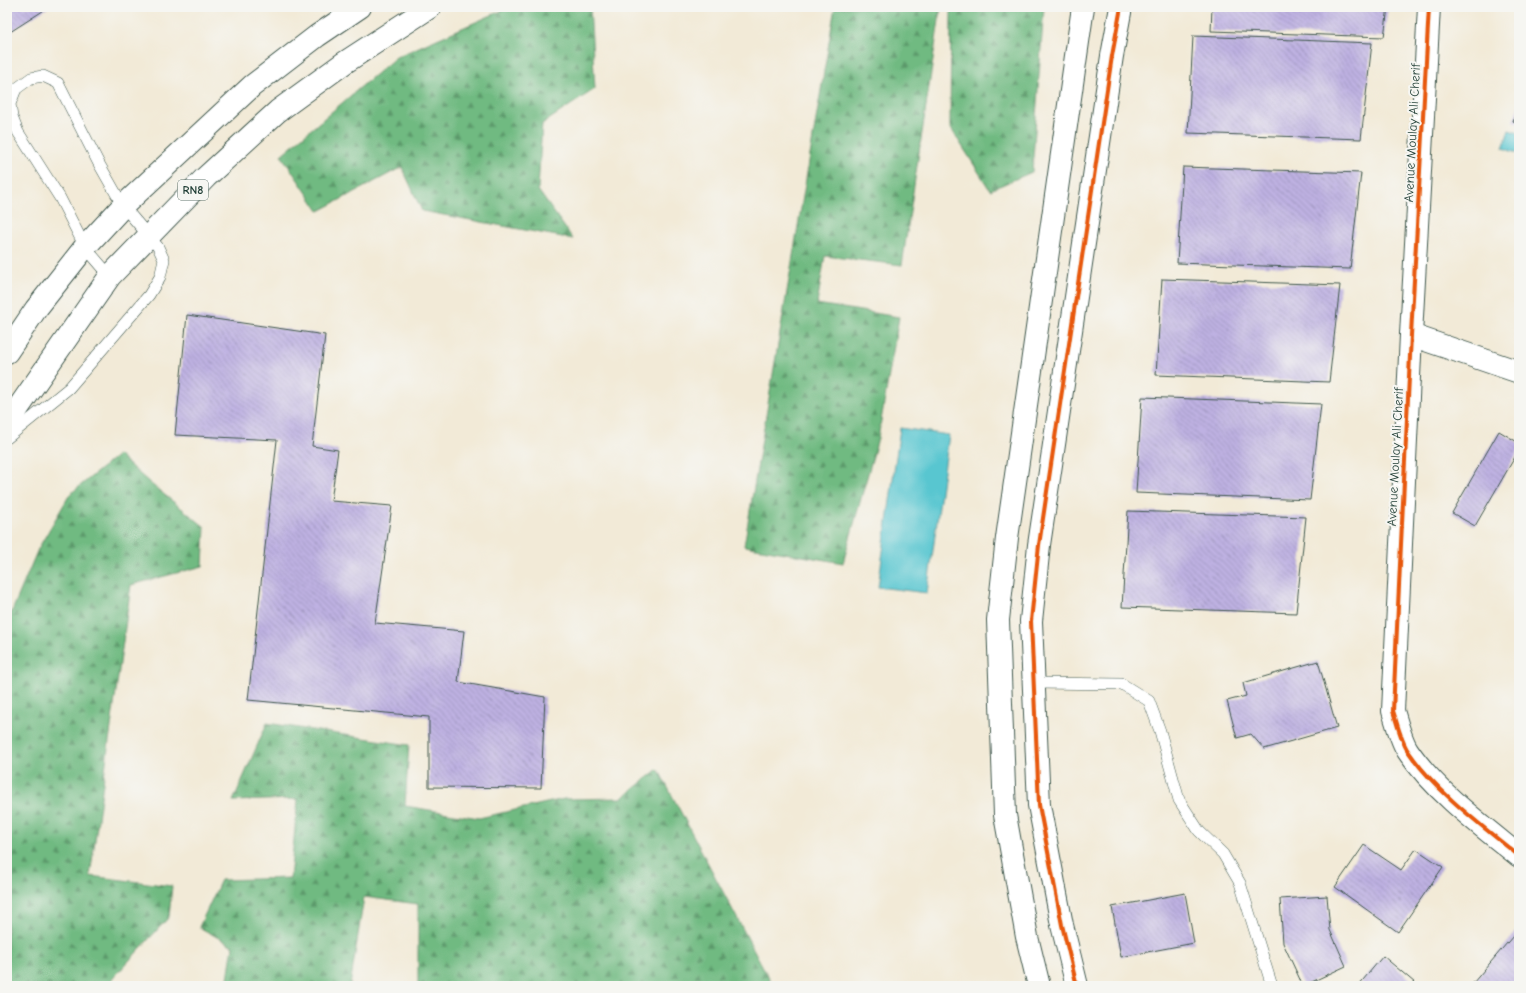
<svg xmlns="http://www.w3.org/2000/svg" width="1526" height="993" font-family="'Comic Neue',sans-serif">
	<defs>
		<pattern id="forest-firs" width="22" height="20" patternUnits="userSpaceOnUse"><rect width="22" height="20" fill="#70ba81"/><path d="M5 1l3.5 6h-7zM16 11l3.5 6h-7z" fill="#5b986a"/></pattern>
		<pattern id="building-back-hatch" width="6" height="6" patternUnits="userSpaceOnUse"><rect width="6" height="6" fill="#beb1e2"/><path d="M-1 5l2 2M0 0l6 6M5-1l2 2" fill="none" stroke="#9a91b8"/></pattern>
	</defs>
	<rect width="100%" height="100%" fill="#f6f6f2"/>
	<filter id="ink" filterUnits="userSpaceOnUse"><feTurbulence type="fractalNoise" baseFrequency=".025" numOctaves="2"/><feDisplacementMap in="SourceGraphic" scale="8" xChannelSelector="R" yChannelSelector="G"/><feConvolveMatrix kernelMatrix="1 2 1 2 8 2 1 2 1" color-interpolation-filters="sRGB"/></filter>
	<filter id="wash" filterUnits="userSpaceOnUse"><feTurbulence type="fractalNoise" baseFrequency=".012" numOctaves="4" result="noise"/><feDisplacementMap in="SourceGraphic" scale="16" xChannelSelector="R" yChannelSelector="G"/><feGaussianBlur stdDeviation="0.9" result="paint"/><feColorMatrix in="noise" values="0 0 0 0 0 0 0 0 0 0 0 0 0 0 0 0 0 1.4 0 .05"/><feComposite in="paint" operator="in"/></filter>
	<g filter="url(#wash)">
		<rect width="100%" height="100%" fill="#f2ead7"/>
		<g fill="url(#forest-firs)" stroke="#487c5a">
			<path d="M 510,7 L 590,7 L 595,89 L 542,124 L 538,190 L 573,239 L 422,211 L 402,167 L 319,211 L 281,155 L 396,57 Z"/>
			<path d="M 835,7 L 941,7 L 902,265 L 825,256 L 817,304 L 899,317 L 878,438 L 843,563 L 744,546 Z"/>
			<path d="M 951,7 L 1044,7 L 1032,172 L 990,190 L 950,127 Z"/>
			<path d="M 118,455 L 151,484 L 205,527 L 203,566 L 131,585 L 90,876 L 172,886 L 169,917 L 106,986 L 7,986 L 7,623 L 38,549 L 70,494 Z"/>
			<path d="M 267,723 L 409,745 L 405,806 L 479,818 L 564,799 L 622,798 L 658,769 L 773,986 L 418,986 L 418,904 L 364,897 L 350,986 L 227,985 L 233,946 L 199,927 L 221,880 L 290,878 L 298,799 L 233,801 Z"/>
		</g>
		<g fill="#59c6d0" stroke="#3c8282">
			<path d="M 1509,130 L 1519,133 L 1519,154 L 1503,148 Z"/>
			<path d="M 900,428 L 949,435 L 927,593 L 878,587 Z"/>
		</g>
		<g id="blocks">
			<g fill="url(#building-back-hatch)">
				<path d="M 7,7 L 49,7 L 7,34 Z"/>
				<path d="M 1212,7 L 1388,7 L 1384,37 L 1211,31 Z"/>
				<path d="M 1193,36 L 1372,43 L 1361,139 L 1188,133 Z"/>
				<path d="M 1519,105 L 1519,123 L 1513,121 Z"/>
				<path d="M 1183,167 L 1361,173 L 1350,269 L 1177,263 Z"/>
				<path d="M 1162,279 L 1340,285 L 1329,382 L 1156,375 Z"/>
				<path d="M 187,315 L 325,335 L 312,446 L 338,450 L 331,501 L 392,506 L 375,623 L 464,631 L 458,682 L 545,697 L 541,788 L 429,787 L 429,717 L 248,700 L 277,440 L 175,435 Z"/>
				<path d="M 1142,397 L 1321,404 L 1310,500 L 1136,493 Z"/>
				<path d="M 1499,431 L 1519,443 L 1519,450 L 1475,526 L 1452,513 Z"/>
				<path d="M 1128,511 L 1306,517 L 1296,613 L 1122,607 Z"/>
				<path d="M 1318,661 L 1337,728 L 1264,749 L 1251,734 L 1237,738 L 1227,701 L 1246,696 L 1243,683 Z"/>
				<path d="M 1364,845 L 1401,870 L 1416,849 L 1443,867 L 1398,932 L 1335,887 Z"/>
				<path d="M 1185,893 L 1194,943 L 1121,957 L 1112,907 Z"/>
				<path d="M 1327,896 L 1330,930 L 1346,966 L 1303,986 L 1283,943 L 1280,899 Z"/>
				<path d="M 1519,929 L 1519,986 L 1476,986 L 1473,983 Z"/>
				<path d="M 1383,956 L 1415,983 L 1412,986 L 1358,986 Z"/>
			</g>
		</g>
	</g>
	<g filter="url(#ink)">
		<use href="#blocks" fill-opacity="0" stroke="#3f574c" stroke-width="1"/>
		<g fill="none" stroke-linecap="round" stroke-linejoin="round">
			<g stroke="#3f574c" stroke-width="12">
				<g id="lane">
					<path d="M 7,438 L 69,388 L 149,295 L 160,277 L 164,260 L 158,247 L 123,206 L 98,162 L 58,83 L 43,76 L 31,78 L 16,89 L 10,104 L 12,117 L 18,132 L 60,198 L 85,247 L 110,276"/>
					<path d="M 1035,683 L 1122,684 L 1149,701 L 1160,731 L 1179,800 L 1199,831 L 1223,854 L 1240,883 L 1272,986"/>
				</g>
			</g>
			<g stroke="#3f574c" stroke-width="24">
				<g id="street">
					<path d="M 1429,7 L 1411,335 L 1393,711 C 1397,723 1401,741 1408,751 C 1435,791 1482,826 1519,856"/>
					<path d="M 1411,335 L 1519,372"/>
					<path d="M 1039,986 L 1027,937 L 1005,815 L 998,620 L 1007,538 L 1083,7"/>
					<path d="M 1077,986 L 1062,925 L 1039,805 L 1031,621 L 1039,545 L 1112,56 L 1121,7"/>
				</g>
			</g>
			<g stroke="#3f574c" stroke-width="24">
				<g id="highway">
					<path d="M 7,352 L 36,309 L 85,247 L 123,206 L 252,86 L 317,36 L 360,7"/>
					<path d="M 7,424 L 110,276 L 206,177 L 278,111 L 344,63 L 430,7"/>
				</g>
			</g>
			<use href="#lane" stroke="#fff" stroke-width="11"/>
			<use href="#street" stroke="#fff" stroke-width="22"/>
			<use href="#highway" stroke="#fff" stroke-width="22"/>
			<g stroke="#f6f6f2" stroke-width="6">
				<g id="cycleway">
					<path d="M 1429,7 L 1411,335 L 1393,711 C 1397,723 1401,741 1408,751 C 1435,791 1482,826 1519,856"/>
					<path d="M 1077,986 L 1062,925 L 1039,805 L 1031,621 L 1039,545 L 1112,56 L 1121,7"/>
				</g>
			</g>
			<use href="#cycleway" stroke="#e8590c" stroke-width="4"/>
		</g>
	</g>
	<g text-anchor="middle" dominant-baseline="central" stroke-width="4" stroke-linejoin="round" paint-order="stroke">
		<rect fill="#f6f6f2" stroke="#60746d" stroke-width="1" x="178" y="180" width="30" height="20" rx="3"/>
		<g font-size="12" font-weight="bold" fill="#1f3d34">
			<text x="193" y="190">RN8</text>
		</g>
		<g font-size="13" fill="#1f3d34" stroke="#f6f6f2">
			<text transform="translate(1412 133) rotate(-87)">Avenue Moulay Ali Cherif</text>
			<text transform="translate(1395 457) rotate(-87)">Avenue Moulay Ali Cherif</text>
		</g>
	</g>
	<rect width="1526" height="993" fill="none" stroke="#f6f6f2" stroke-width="24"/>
</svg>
